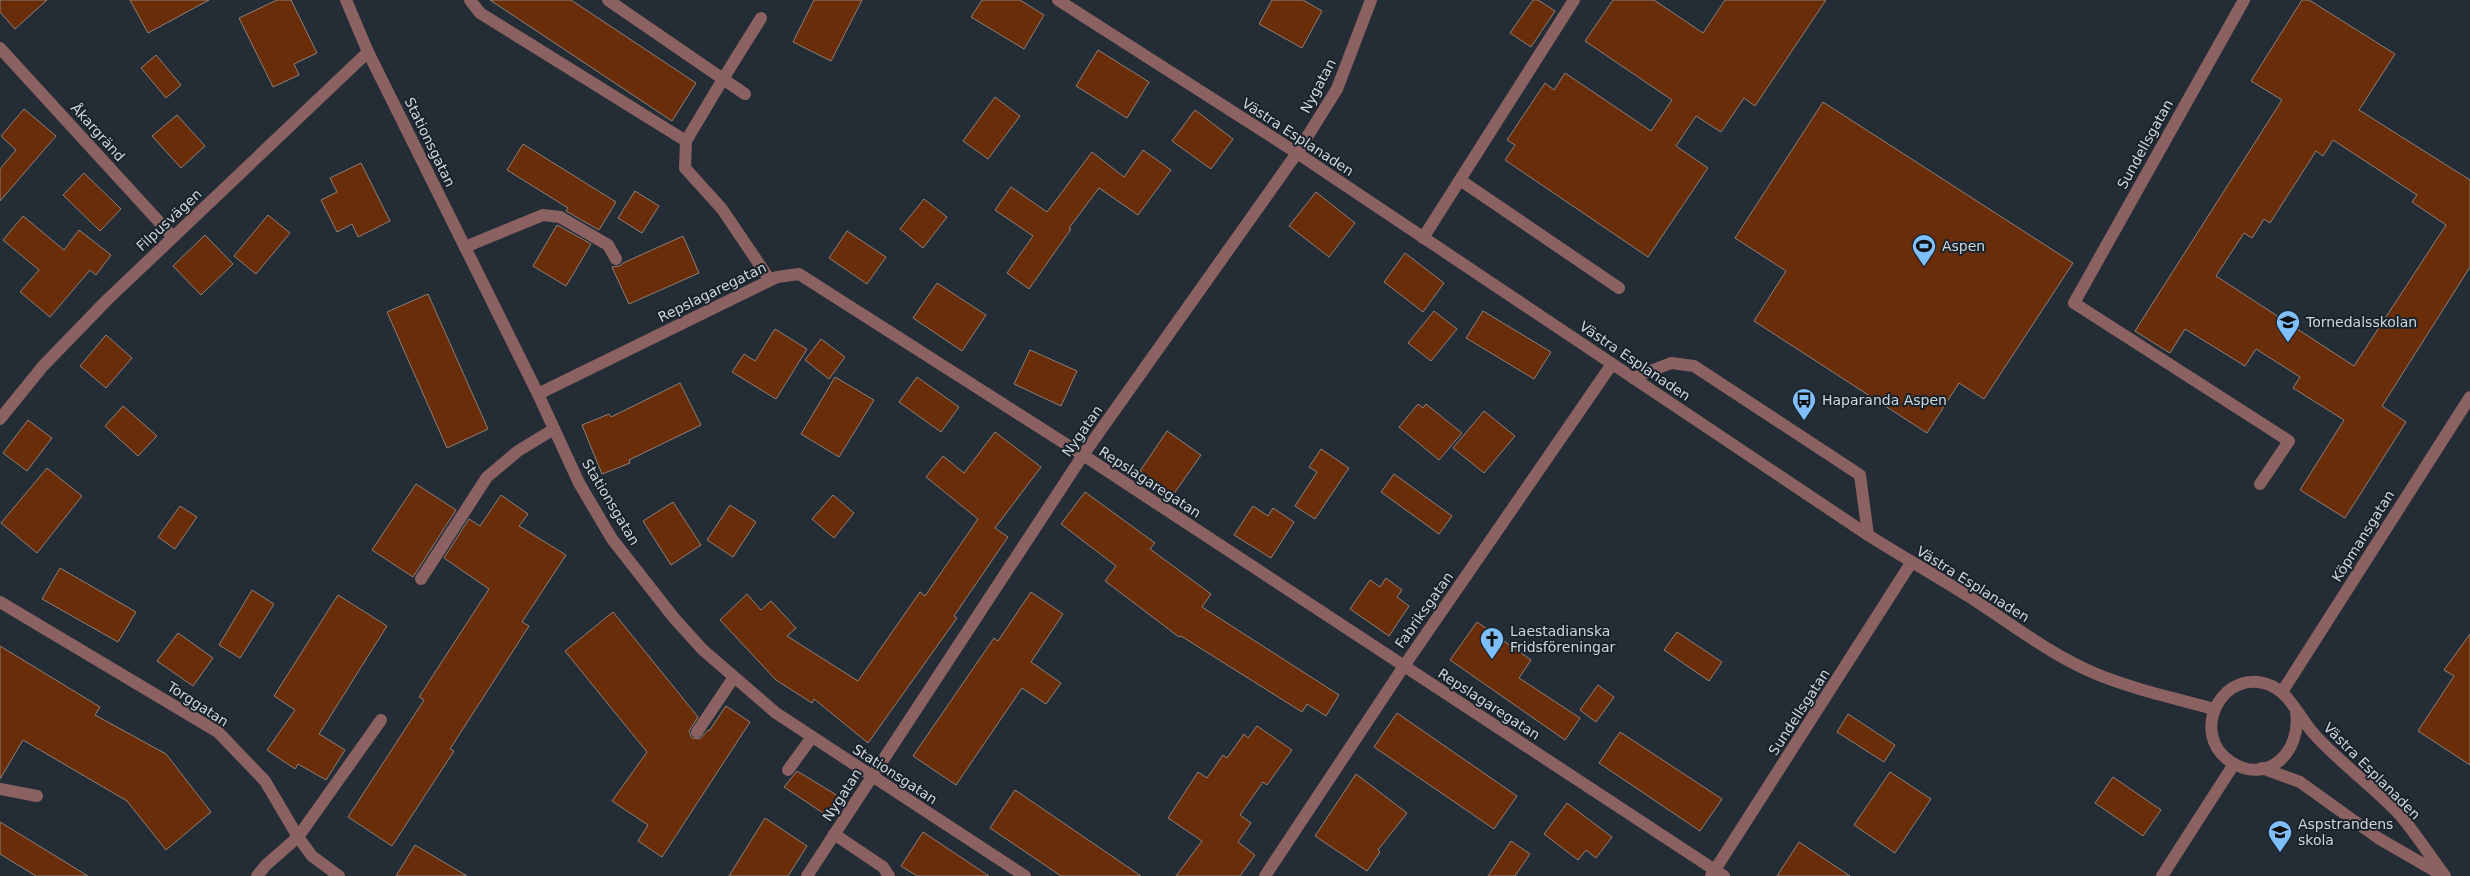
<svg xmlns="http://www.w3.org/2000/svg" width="2470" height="876" font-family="'DejaVu Sans',sans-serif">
	<rect width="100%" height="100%" fill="#242d36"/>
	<g fill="#6a2d09" stroke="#8e7f78" fill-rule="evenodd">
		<path d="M 0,0 L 47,0 L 15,29 L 0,12 Z"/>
		<path d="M 130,0 L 209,0 L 148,33 Z"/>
		<path d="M 277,0 L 291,0 L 317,53 L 294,64 L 299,75 L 273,87 L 239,18 Z"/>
		<path d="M 490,0 L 571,0 L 696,83 L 672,121 Z"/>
		<path d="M 814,0 L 862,0 L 831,61 L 793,42 Z"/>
		<path d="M 982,0 L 1020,0 L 1044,15 L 1024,49 L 971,17 Z"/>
		<path d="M 1272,0 L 1303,0 L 1322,11 L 1302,48 L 1259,24 Z"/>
		<path d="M 1533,0 L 1538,0 L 1555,11 L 1531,47 L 1510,33 Z"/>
		<path d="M 1613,0 L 1654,0 L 1703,33 L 1725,0 L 1826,0 L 1755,106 L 1744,98 L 1721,132 L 1696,116 L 1676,146 L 1708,168 L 1648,257 L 1505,160 L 1515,145 L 1507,140 L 1545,83 L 1554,90 L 1565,73 L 1651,131 L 1672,100 L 1585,41 Z"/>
		<path d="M 2302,0 L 2309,0 L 2395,54 L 2359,110 L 2470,180 L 2470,267 L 2382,406 L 2406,422 L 2345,518 L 2300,490 L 2344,420 L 2293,388 L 2300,377 L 2256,349 L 2245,366 L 2185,329 L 2170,353 L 2135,331 L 2282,100 L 2251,81 ZM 2333,140 L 2417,195 L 2412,202 L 2446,225 L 2354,366 L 2216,276 L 2244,233 L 2252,238 L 2264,219 L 2270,223 L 2316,151 L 2323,156 Z"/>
		<path d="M 1098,50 L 1149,82 L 1127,118 L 1076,86 Z"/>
		<path d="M 156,55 L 181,85 L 166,98 L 141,68 Z"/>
		<path d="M 995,97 L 1020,116 L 988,159 L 963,141 Z"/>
		<path d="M 1823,102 L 2073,263 L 1984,399 L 1959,383 L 1927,433 L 1754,321 L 1786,271 L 1735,238 Z"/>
		<path d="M 24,109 L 56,136 L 0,201 L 0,169 L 16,150 L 1,136 Z"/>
		<path d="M 1195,110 L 1233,139 L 1211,169 L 1172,141 Z"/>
		<path d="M 177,115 L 205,146 L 181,168 L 152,136 Z"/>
		<path d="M 523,144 L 616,202 L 599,230 L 566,211 L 568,208 L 507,170 Z"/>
		<path d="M 1143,150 L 1171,170 L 1138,215 L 1099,188 L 1069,228 L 1071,229 L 1029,289 L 1007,273 L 1033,236 L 995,210 L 1011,187 L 1047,212 L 1092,152 L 1124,177 Z"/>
		<path d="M 361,163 L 390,221 L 358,237 L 352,224 L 337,232 L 321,200 L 337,192 L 330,178 Z"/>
		<path d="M 84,173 L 121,209 L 100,231 L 63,195 Z"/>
		<path d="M 635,191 L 659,206 L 642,233 L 618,218 Z"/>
		<path d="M 1316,192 L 1355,223 L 1329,257 L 1289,226 Z"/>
		<path d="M 924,199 L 947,217 L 923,248 L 900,229 Z"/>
		<path d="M 268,215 L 290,233 L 256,274 L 234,256 Z"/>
		<path d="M 23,216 L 64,250 L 79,230 L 111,255 L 96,275 L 90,270 L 50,317 L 20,292 L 39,270 L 3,240 Z"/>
		<path d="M 557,225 L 591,244 L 566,286 L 533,266 Z"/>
		<path d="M 847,231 L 886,257 L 867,284 L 829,258 Z"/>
		<path d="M 205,235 L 233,264 L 201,295 L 173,266 Z"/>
		<path d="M 683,236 L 699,273 L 629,304 L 612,267 L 620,266 L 623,263 Z"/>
		<path d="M 1405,253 L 1444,283 L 1423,312 L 1384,282 Z"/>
		<path d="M 937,283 L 986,315 L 962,351 L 913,318 Z"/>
		<path d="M 428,294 L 488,429 L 447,448 L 387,312 Z"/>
		<path d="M 1434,311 L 1457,329 L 1431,361 L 1408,343 Z"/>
		<path d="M 1483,311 L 1551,352 L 1534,379 L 1466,338 Z"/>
		<path d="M 775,329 L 807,349 L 776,399 L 732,372 L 744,354 L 755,361 Z"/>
		<path d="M 106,335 L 132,358 L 106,388 L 80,366 Z"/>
		<path d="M 821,339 L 845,357 L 829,379 L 805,360 Z"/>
		<path d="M 1030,350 L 1077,371 L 1061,406 L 1014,384 Z"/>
		<path d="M 835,377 L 874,400 L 839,457 L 801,434 Z"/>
		<path d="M 917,377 L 959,407 L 941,432 L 899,402 Z"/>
		<path d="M 680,383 L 701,425 L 629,460 L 630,463 L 602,474 L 582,425 L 609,414 L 611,417 Z"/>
		<path d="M 1418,404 L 1423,408 L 1426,404 L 1462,433 L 1439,460 L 1399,427 Z"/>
		<path d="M 123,406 L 157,436 L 138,456 L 105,426 Z"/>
		<path d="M 1484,411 L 1515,436 L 1484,473 L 1453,448 Z"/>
		<path d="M 28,420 L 52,438 L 27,471 L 3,453 Z"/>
		<path d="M 1167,431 L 1201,455 L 1173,495 L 1140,471 Z"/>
		<path d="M 995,432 L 1041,467 L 995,528 L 1008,537 L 954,616 L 957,618 L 868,743 L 814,699 L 812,703 L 776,680 L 720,620 L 747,594 L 761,610 L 771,601 L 796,628 L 787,636 L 858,681 L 920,592 L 925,596 L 978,519 L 926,477 L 943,456 L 964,473 Z"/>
		<path d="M 1321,449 L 1349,468 L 1315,519 L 1295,506 L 1317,472 L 1309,467 Z"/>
		<path d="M 47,468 L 82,496 L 37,553 L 1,523 Z"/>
		<path d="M 1394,474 L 1452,516 L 1439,534 L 1381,492 Z"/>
		<path d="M 416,484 L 456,510 L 413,577 L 372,550 Z"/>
		<path d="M 1085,492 L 1155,543 L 1150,549 L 1211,594 L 1202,607 L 1339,695 L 1326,716 L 1307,704 L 1302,712 L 1189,641 L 1181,636 L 1179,637 L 1105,581 L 1116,566 L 1061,524 Z"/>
		<path d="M 501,495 L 528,514 L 519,526 L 566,555 L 522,622 L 529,626 L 450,749 L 454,751 L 392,846 L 348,817 L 424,700 L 419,697 L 489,589 L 444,558 L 469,519 L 480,526 Z"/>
		<path d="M 833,495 L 854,513 L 834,538 L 812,519 Z"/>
		<path d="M 673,502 L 701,545 L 671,565 L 643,521 Z"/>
		<path d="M 730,505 L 756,522 L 733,557 L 707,540 Z"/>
		<path d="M 180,506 L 197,517 L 175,549 L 158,537 Z"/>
		<path d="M 1253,506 L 1268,516 L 1273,508 L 1294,522 L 1271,558 L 1234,535 Z"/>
		<path d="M 60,568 L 136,612 L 118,642 L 42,599 Z"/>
		<path d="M 1386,578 L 1402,590 L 1397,597 L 1409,606 L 1389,636 L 1350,609 L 1370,580 L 1380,587 Z"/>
		<path d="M 252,590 L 274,604 L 240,658 L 219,645 Z"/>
		<path d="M 1031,592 L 1063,614 L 1031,662 L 1061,683 L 1046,704 L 1022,688 L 956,785 L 913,756 L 994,638 L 998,641 Z"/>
		<path d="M 338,595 L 387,626 L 319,734 L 345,750 L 326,780 L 298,764 L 295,769 L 267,750 L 295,710 L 274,696 Z"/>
		<path d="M 613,612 L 698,717 L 689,731 L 692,738 L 700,739 L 708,730 L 709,731 L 726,706 L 750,722 L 662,857 L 638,841 L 648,825 L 612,801 L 647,752 L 565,651 Z"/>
		<path d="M 1477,622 L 1531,660 L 1519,678 L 1580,718 L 1565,740 L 1450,660 Z"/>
		<path d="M 1677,632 L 1722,662 L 1709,681 L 1664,650 Z"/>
		<path d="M 178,633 L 213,658 L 193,686 L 157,661 Z"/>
		<path d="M 2470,634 L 2470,765 L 2418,731 L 2454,676 L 2444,670 Z"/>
		<path d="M 0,646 L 100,707 L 95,715 L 166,754 L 211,812 L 166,850 L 127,801 L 23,740 L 0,779 Z"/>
		<path d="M 1598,685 L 1614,697 L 1596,722 L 1580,710 Z"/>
		<path d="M 1397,713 L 1517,796 L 1494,829 L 1374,747 Z"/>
		<path d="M 1848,714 L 1895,745 L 1884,762 L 1837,732 Z"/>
		<path d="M 1257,726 L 1292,750 L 1267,785 L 1263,782 L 1240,815 L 1251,823 L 1238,842 L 1255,855 L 1240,876 L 1176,876 L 1202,841 L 1168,818 L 1198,772 L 1207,778 L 1223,755 L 1227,758 L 1244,734 L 1248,738 Z"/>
		<path d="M 1620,732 L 1722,799 L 1700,831 L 1599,763 Z"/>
		<path d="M 797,771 L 838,796 L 826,815 L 784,787 Z"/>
		<path d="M 1890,772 L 1931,799 L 1895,853 L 1854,825 Z"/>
		<path d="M 1356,774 L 1407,813 L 1378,850 L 1380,852 L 1367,871 L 1315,836 Z"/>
		<path d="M 2113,777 L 2161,810 L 2143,836 L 2095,803 Z"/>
		<path d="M 1015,790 L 1141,876 L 1061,876 L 990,828 Z"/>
		<path d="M 1567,803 L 1612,837 L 1596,858 L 1586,850 L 1578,860 L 1544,834 Z"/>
		<path d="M 765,818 L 807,846 L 788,876 L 729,876 Z"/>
		<path d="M 0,822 L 88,876 L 36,876 L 0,854 Z"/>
		<path d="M 923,832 L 989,876 L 917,876 L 901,866 Z"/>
		<path d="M 1511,841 L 1530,854 L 1515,876 L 1488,876 Z"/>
		<path d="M 1799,842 L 1850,876 L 1777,876 Z"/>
		<path d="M 415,845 L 467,876 L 396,876 Z"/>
	</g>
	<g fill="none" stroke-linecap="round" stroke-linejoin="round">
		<g stroke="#8b6162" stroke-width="12">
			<path d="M 346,0 L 368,52 L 538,394 L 579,483 L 612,539 L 674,618 L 703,650 L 776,713 L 1025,876"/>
			<path d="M 470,0 L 480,13 L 686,141"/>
			<path d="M 608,0 L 723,79 L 761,18"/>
			<path d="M 1058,0 L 1297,153 L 1868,535 C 1901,556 1935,575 1968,596 C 2009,622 2049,654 2094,673 C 2132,689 2174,698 2214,709"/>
			<path d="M 2244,0 L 2074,303 L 2289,441 L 2260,484"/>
			<path d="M 0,48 L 173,237"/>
			<path d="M 745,94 L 723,79 L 686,141 L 685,168 L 722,209 L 770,280"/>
			<path d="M 1460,180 L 1619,288"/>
			<path d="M 1423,238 L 1574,0"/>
			<path d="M 465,247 L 543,215 L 560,217 L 608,245 L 616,259"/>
			<path d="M 1633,378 L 1671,363 L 1694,366 L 1860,475 L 1868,535"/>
			<path d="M 538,394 L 777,277 L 799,274 L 1083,455 L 1724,876"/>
			<path d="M 0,419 L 43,366 L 107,300 L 368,52"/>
			<path d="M 421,579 L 487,477 L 518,451 L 554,429"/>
			<path d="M 0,602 L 218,732 L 265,781 L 298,837 L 312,856 L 339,876"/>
			<path d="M 2282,692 L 2470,397"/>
			<path d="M 2296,712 C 2302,751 2268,786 2231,762 C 2187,733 2224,664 2272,686 C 2291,695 2300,719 2314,734 C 2340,763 2373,786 2400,815 C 2416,834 2430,856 2445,876"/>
			<path d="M 697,732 L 734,677"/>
			<path d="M 2262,768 L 2300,782 L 2378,838 L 2442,875"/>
			<path d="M 788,770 L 812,737"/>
			<path d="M 0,789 L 37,796"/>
			<path d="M 834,834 L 883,867 L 889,876"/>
			<path d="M 257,876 L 266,865 L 298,837 L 381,720"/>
			<path d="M 807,876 L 1083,455 L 1297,153 L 1337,89 L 1371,0"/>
			<path d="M 1265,876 L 1404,666 L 1612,364"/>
			<path d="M 1711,876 L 1911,563"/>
			<path d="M 2162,876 L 2234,764"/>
		</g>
	</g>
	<defs>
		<g id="stadium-pin" transform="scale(1.25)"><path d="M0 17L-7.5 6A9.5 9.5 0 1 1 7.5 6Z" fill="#7ebef9" stroke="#1a232c"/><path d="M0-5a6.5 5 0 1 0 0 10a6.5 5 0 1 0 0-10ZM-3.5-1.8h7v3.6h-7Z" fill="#111"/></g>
		<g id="school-pin" transform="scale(1.25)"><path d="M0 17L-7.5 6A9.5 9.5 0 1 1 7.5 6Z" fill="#7ebef9" stroke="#1a232c"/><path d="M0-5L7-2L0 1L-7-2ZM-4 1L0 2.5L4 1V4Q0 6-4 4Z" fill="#111"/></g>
		<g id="bus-pin" transform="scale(1.25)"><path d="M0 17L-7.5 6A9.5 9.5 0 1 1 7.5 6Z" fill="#7ebef9" stroke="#1a232c"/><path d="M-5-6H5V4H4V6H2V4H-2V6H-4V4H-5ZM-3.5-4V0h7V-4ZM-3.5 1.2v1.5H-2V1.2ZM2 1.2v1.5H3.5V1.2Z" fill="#111"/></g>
		<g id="church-pin" transform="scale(1.25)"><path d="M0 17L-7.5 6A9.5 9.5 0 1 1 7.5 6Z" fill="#7ebef9" stroke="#1a232c"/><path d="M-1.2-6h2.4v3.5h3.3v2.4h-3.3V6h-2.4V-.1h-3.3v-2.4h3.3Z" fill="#111"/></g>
	</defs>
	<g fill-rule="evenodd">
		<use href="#stadium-pin" x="1924" y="246"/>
		<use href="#school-pin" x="2288" y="322"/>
		<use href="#bus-pin" x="1804" y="400"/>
		<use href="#church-pin" x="1492" y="639"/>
		<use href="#school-pin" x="2280" y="832"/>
	</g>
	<g text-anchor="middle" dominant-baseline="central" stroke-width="4" stroke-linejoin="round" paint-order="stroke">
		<g font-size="14" fill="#cfd5db" stroke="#1a232c">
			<text transform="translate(1318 86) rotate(-62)">Nygatan</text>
			<text transform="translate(98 132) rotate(48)">Åkargränd</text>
			<text transform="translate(1298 137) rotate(33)">Västra Esplanaden</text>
			<text transform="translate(430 142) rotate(64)">Stationsgatan</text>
			<text transform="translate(2145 144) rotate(-61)">Sundellsgatan</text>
			<text transform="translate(169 220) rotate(-43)">Filpusvägen</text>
			<text transform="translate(712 292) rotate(-26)">Repslagaregatan</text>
			<text transform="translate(1635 361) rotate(34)">Västra Esplanaden</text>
			<text transform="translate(1082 431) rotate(-55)">Nygatan</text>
			<text transform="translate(1150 482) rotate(33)">Repslagaregatan</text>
			<text transform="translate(611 502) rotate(59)">Stationsgatan</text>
			<text transform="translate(2363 536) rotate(-58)">Köpmansgatan</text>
			<text transform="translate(1973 584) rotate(32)">Västra Esplanaden</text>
			<text transform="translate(1424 610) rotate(-55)">Fabriksgatan</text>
			<text transform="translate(198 704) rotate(33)">Torggatan</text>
			<text transform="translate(1489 704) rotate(33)">Repslagaregatan</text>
			<text transform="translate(1799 712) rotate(-57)">Sundellsgatan</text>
			<text transform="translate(2372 771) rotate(45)">Västra Esplanaden</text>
			<text transform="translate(895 774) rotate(33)">Stationsgatan</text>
			<text transform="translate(842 795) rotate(-57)">Nygatan</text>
		</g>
		<g font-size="14" fill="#cfd5db" stroke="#1a232c" text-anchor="start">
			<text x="1942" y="246">Aspen</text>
			<text x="2306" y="322">Tornedalsskolan</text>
			<text x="1822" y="400">Haparanda Aspen</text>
			<text x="1510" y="631">Laestadianska<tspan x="1510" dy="16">Fridsföreningar</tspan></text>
			<text x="2298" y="824">Aspstrandens<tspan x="2298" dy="16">skola</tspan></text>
		</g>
	</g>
</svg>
